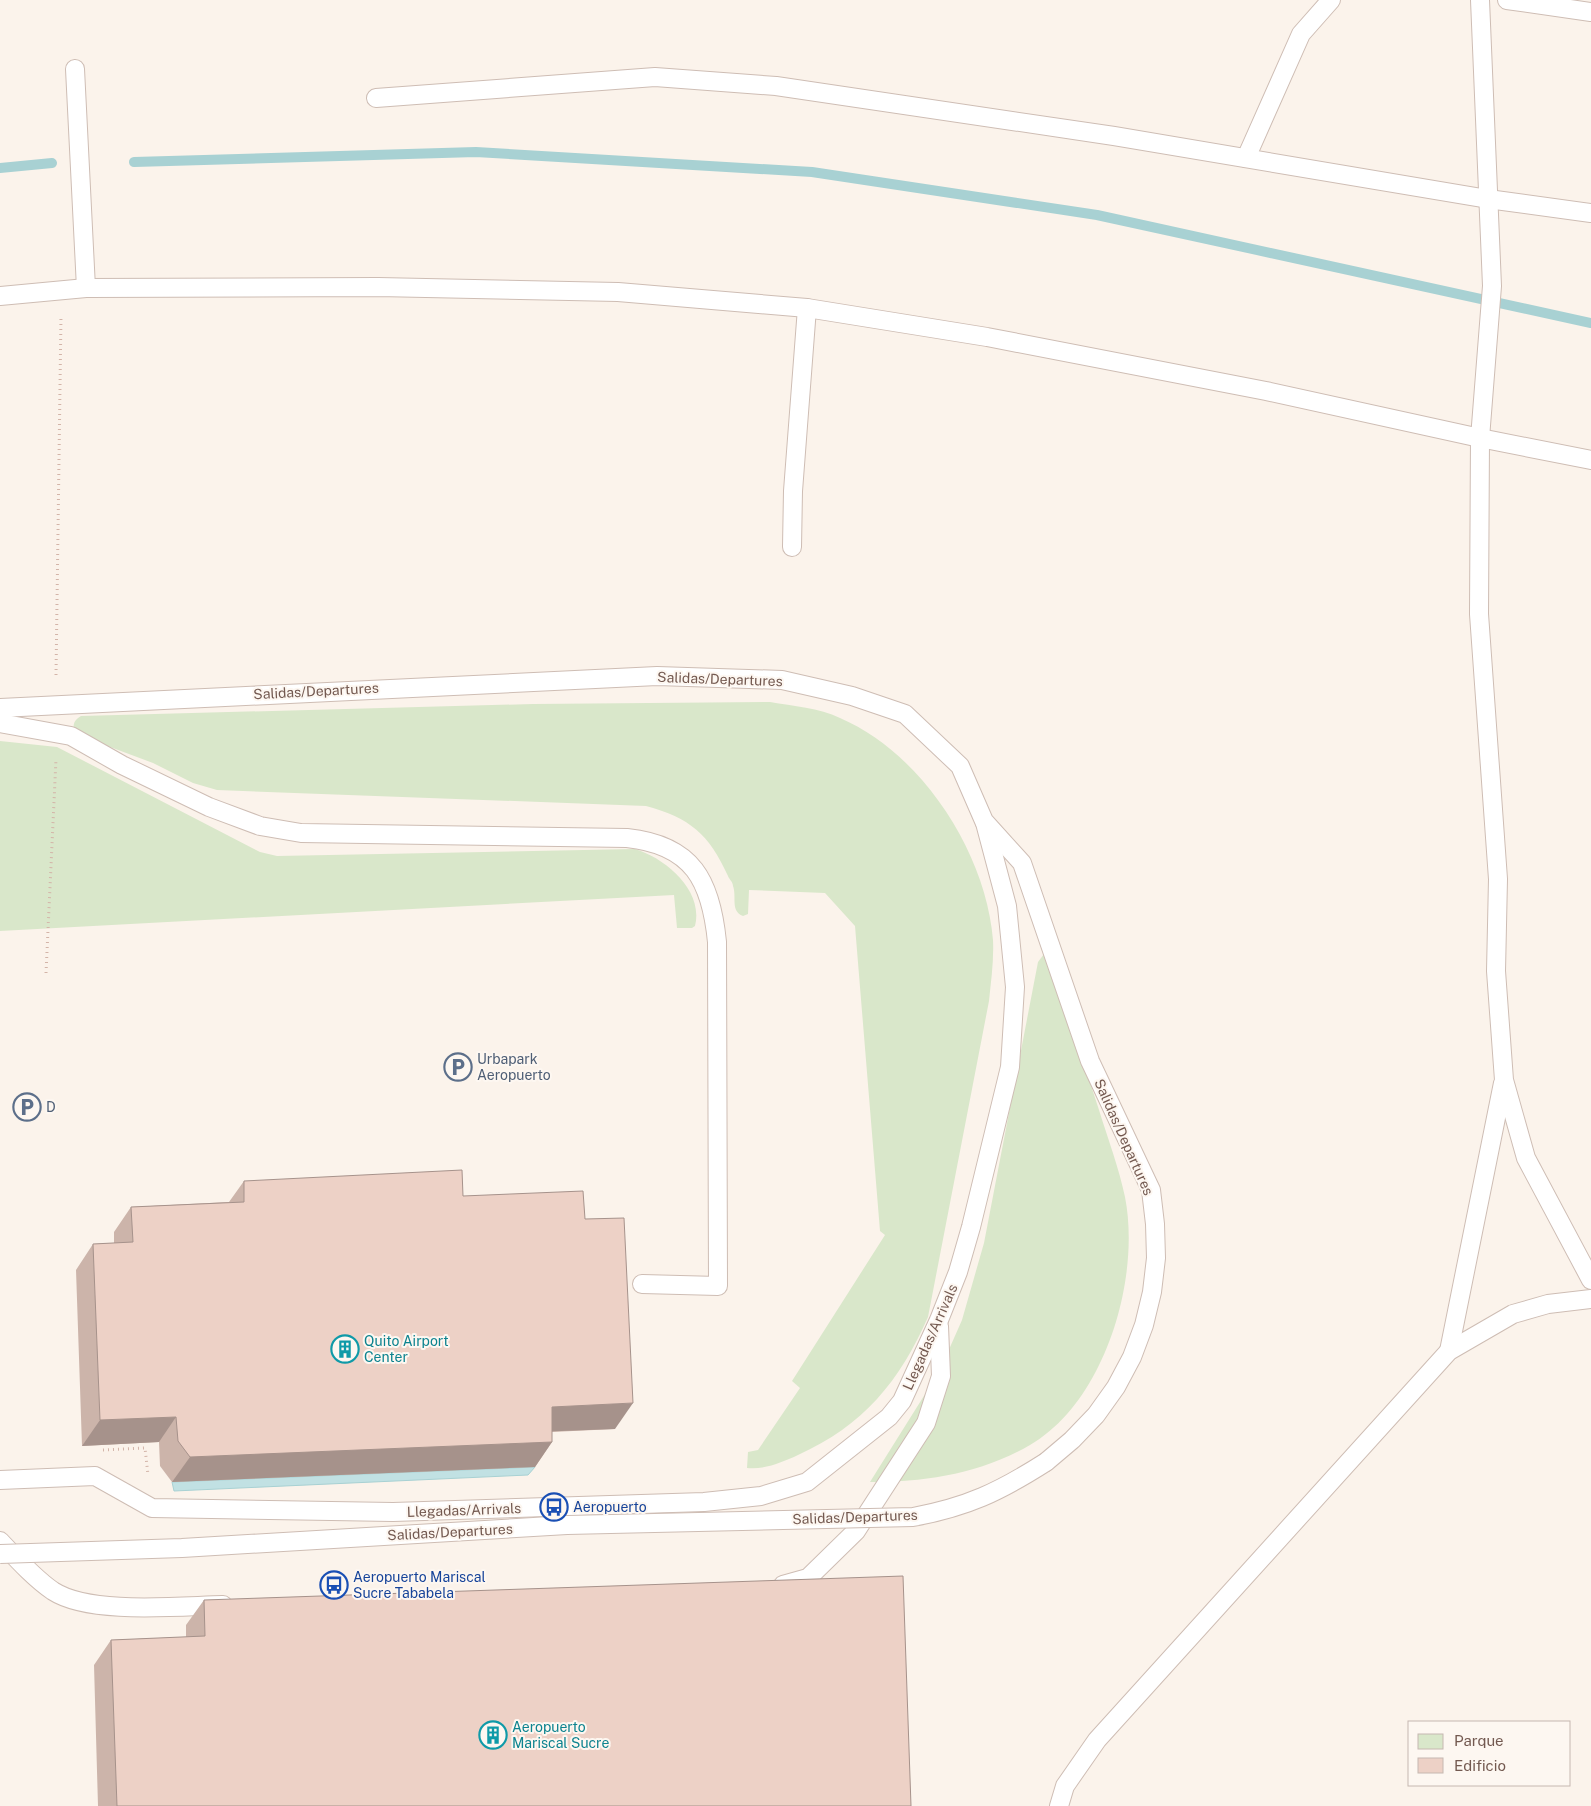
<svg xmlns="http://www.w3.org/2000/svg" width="1591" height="1806" font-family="'Public Sans',sans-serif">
	<rect width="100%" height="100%" fill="#fbf3eb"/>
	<g fill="#d9e7ca">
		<path d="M 770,702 C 793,706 819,708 840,718 C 922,753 986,853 993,940 C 994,961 991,981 989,1001 L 928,1317 C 900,1381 863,1426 798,1455 C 783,1462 764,1470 747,1468 L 748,1452 L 758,1450 L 800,1388 L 792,1381 L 885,1235 L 880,1231 L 855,926 L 825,893 L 749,890 L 748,914 L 743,916 C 730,911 737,897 733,886 C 733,882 729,879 728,876 C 709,834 690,818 646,806 L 217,790 L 193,783 L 153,763 L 78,735 L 74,731 C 73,724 74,720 81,716 L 533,704 Z"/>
		<path d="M 0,741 L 57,747 L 260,852 L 277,856 L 635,849 C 665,858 704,890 695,926 L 692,928 L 677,928 L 674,895 L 0,931 Z"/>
		<path d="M 1044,954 L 1049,956 C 1066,1007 1082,1059 1099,1110 C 1108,1139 1119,1168 1125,1197 C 1141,1278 1105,1402 1030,1445 C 980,1474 926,1482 870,1482 L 927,1391 L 947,1354 L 962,1320 L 984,1243 L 1038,962 Z"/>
	</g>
	<path fill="#c1e1e3" stroke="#a8d1d3" d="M 535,1467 L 528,1475 L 174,1491 L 172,1482 Z"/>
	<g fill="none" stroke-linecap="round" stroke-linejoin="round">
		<g stroke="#a8d1d3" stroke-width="10">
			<path d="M 134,162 L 476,152 L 812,172 L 1097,215 L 1591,323"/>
			<path d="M 0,168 L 52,163"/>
		</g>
		<g stroke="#cebdb4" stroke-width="20">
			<g id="service">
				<path d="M 1480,0 L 1492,286 L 1480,438 L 1479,614 L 1498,879 L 1496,971 L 1504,1080 L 1526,1158 L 1591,1280"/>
				<path d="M 1507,0 L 1591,12"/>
				<path d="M 75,69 L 86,288"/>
				<path d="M 376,98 L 655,77 L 776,86 L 1114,136 L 1488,199 L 1591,213"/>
				<path d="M 1246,158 L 1301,34 L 1331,0"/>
				<path d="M 0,296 L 86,288 L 378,287 L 618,292 L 807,308 L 987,337 L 1266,391 L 1480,438 L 1591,460"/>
				<path d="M 792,547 L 793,491 L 807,308"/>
				<path d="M 0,708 L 657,676 L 782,680 L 852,696 L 905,714 L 960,766 L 984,821 L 1022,863 L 1090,1061 L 1151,1190 L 1155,1224 L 1156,1258 L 1152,1292 L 1144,1325 L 1132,1357 L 1116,1387 L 1096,1415 L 1072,1440 L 1046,1462"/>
				<path d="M 0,723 L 71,736 L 122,765 L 209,807 L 260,826 L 301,833 L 627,838 C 693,845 711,881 717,942 L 718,1286 L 642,1284"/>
				<path d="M 1449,1351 L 1503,1083"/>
				<path d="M 0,1480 L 95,1476 L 152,1508 L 393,1512 L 704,1502 L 761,1496 L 807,1482 L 889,1417 L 902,1401 L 939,1320 L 958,1272 L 971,1227 L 1010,1067 L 1015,987 L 1007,906 L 985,823"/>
				<path d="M 0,1541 C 16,1558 34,1578 53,1591 C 90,1615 179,1606 223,1605"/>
				<path d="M 783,1585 L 808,1578 L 856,1531 L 926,1423 L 941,1376 L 939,1326"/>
				<path d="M 1059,1806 L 1065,1786 L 1097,1740 L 1449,1351 L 1513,1314 L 1548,1304 L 1591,1299"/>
			</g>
		</g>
		<g stroke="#d3b4a8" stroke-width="3" stroke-dasharray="1 4" stroke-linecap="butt">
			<path d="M 56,675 L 61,315"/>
			<path d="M 46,973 L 56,759"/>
			<path d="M 103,1450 L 145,1448 L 148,1475"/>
		</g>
		<use href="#service" stroke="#fff" stroke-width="18"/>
		<g stroke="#cebdb4" stroke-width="20" stroke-linecap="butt">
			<path id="service-bridge" d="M 0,1554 L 182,1548 L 567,1525 L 913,1517 C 967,1507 999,1492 1046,1462"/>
		</g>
		<use href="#service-bridge" stroke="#fff" stroke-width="18"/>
	</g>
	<g fill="#ccb4aa">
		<path d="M 244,1181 L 463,1196 L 585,1219 L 615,1429 L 552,1432 L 552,1442 L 535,1467 L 172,1482 L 160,1466 L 159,1442 L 82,1446 L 76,1270 L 93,1244 L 114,1243 L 114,1232 L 131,1207 L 229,1202 Z"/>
		<path d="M 204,1600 L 911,1806 L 98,1806 L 94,1665 L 111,1640 L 186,1637 L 186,1625 Z"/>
	</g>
	<g fill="#a6928b">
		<path d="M 633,1403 L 615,1429 L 534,1432 L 552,1407 Z"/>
		<path d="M 176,1417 L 159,1442 L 82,1446 L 100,1420 Z"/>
		<path d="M 552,1442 L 535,1467 L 172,1482 L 190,1457 Z"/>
	</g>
	<g fill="#edd1c6" stroke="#a6928b">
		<path d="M 462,1170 L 463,1196 L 583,1191 L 585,1219 L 624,1218 L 633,1403 L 552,1407 L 552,1442 L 190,1457 L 178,1441 L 176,1417 L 100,1420 L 93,1244 L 133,1242 L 131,1207 L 244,1202 L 244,1181 Z"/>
		<path d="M 903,1576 L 911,1806 L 117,1806 L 111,1640 L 205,1636 L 204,1600 Z"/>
	</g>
	<defs>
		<g id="parking-ring" transform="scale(1.4375)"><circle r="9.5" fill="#fdf7f1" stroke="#5c6f8a" stroke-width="1.5"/><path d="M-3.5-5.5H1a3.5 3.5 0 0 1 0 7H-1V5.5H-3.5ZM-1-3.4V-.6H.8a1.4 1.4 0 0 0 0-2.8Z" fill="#5c6f8a"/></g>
		<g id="building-ring" transform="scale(1.4375)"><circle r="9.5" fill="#fdf7f1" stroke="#0f9aa8" stroke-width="1.5"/><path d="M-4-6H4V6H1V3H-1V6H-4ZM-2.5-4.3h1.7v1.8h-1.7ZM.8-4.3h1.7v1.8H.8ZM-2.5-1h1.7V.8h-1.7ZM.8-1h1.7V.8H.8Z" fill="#0f9aa8"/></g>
		<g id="bus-ring" transform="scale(1.4375)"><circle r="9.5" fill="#fdf7f1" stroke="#1a4fb4" stroke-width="1.5"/><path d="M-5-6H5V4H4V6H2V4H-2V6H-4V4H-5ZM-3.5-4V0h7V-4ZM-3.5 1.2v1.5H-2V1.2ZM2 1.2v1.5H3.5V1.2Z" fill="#1a4fb4"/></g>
	</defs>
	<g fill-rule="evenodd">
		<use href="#parking-ring" x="458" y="1067"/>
		<use href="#parking-ring" x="27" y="1107"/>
		<use href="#building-ring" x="345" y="1349"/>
		<use href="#bus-ring" x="554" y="1507"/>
		<use href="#bus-ring" x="334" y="1585"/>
		<use href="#building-ring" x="493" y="1735"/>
	</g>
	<g text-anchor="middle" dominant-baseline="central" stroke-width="4" stroke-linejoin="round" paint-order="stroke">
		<g font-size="14" fill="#735950" stroke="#fdf7f1">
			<text transform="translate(720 679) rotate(2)">Salidas/Departures</text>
			<text transform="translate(316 691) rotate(-3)">Salidas/Departures</text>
			<text transform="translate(1124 1137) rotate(66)">Salidas/Departures</text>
			<text transform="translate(930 1337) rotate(-66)">Llegadas/Arrivals</text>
			<text transform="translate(464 1510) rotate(-2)">Llegadas/Arrivals</text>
			<text transform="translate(855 1517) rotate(-2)">Salidas/Departures</text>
			<text transform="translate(450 1532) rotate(-3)">Salidas/Departures</text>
		</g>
		<g font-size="14" fill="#4e5e75" stroke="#fdf7f1" text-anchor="start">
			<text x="477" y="1059">Urbapark<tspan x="477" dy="16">Aeropuerto</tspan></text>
			<text x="46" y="1107">D</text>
		</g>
		<g font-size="14" fill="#0d838f" stroke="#fdf7f1" text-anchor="start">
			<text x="364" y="1341">Quito Airport<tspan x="364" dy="16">Center</tspan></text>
			<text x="512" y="1727">Aeropuerto<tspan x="512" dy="16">Mariscal Sucre</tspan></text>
		</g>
		<g font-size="14" fill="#164399" stroke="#fdf7f1" text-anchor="start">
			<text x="573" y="1507">Aeropuerto</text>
			<text x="353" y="1577">Aeropuerto Mariscal<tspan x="353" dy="16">Sucre Tababela</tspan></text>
		</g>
	</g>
	<rect x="1408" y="1721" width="162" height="65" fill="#fdf7f1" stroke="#c6b8b1"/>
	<rect x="1418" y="1734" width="25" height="15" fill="#d9e7ca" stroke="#c6b8b1"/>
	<text x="1454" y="1746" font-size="15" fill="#735950">Parque</text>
	<rect x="1418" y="1758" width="25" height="15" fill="#edd1c6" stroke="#c6b8b1"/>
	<text x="1454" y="1771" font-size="15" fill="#735950">Edificio</text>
</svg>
